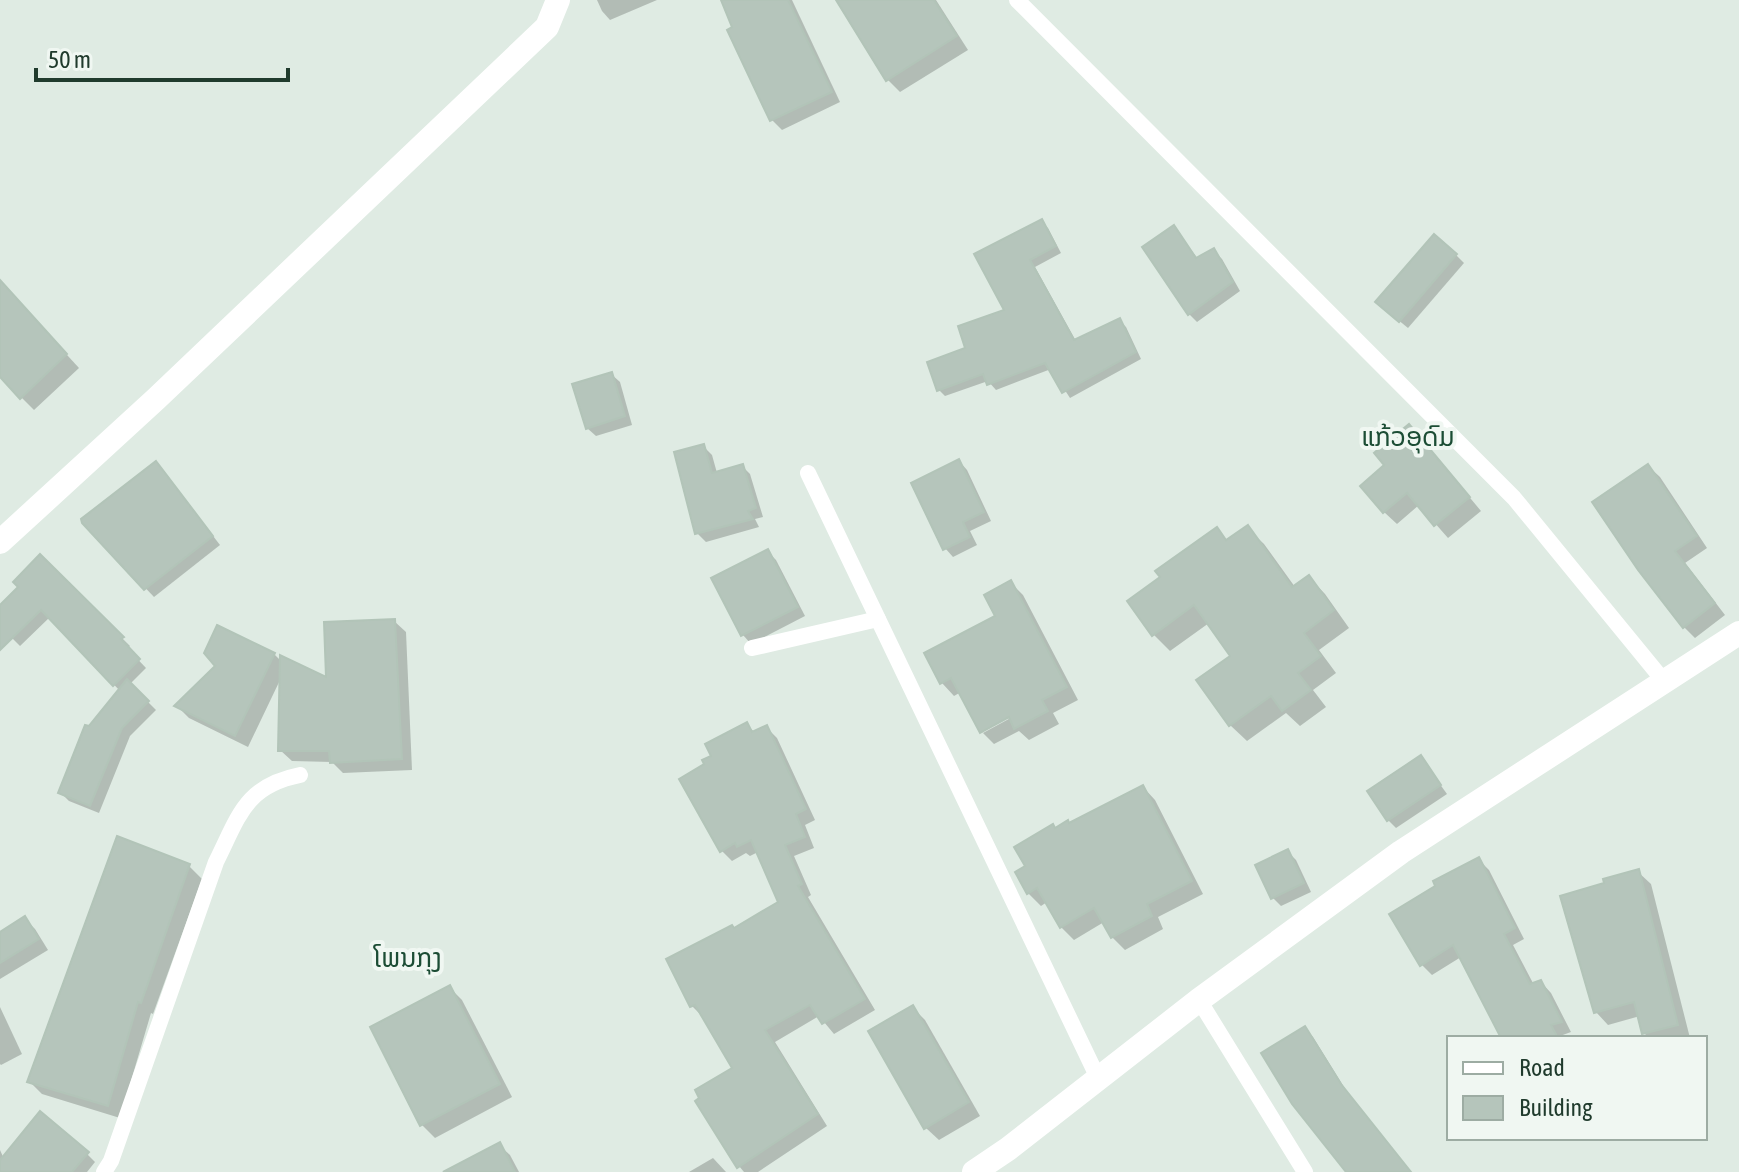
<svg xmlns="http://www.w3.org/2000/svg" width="1739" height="1172" font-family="'Asap Condensed','Noto Sans Lao',sans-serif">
	<rect width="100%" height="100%" fill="#dfebe3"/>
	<g fill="#0003">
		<path d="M 597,0 L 657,0 L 610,20 L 602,11 Z"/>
		<path d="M 723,0 L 792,0 L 840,102 L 782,130 L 772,120 Z"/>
		<path d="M 838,0 L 936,0 L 968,50 L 900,92 L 888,80 Z"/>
		<path d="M 1041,222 L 1048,228 L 1061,253 L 1035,267 L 1076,341 L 1119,320 L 1126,327 L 1141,359 L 1070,398 L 1051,369 L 996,390 L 988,381 L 945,396 L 939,390 L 967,349 L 1007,311 Z"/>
		<path d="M 1174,228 L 1198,259 L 1214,251 L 1222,259 L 1240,291 L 1197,322 L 1189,314 Z"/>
		<path d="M 1456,255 L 1464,263 L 1408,328 L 1386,310 Z"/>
		<path d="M 0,282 L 79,368 L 34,410 L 21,397 Z"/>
		<path d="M 611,374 L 620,382 L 632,425 L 596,436 L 587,428 Z"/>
		<path d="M 1421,439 L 1481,511 L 1448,538 L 1419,505 L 1397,524 L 1384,512 Z"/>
		<path d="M 704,447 L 712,455 L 717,473 L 742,466 L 750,474 L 763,517 L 755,519 L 759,527 L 706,542 L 697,533 Z"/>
		<path d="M 959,461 L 967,470 L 991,521 L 970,531 L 977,545 L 953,557 L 945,548 Z"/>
		<path d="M 1648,466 L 1660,477 L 1707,548 L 1685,563 L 1725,615 L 1695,638 L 1684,627 Z"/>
		<path d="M 164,472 L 220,545 L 154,597 L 83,522 Z"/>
		<path d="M 1247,528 L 1264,544 L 1295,587 L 1309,577 L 1325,594 L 1349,628 L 1319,650 L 1336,673 L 1313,690 L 1326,707 L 1300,726 L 1286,713 L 1247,741 L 1230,725 L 1233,657 L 1209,623 L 1170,651 L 1153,634 L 1163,578 L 1217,530 L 1228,541 Z"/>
		<path d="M 768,552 L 776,560 L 805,616 L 751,644 L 743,635 L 714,579 Z"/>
		<path d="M 40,557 L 130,646 L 127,648 L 146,668 L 130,684 L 156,710 L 130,736 L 99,813 L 69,801 L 60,792 L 89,729 L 120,691 L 50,617 L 20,646 L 0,626 L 0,608 L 21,587 Z"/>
		<path d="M 1011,583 L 1023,595 L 1078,700 L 1053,713 L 1059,724 L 1029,740 L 1019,731 L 994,744 L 983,733 L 1018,714 L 1016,711 L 983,729 L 983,733 L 961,692 L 954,696 L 942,683 L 927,654 L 997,617 Z"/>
		<path d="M 394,621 L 406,632 L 412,770 L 343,773 L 332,762 L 292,761 L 280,750 L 281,678 L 248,747 L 189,718 L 177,706 L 274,654 L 282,662 L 328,680 Z"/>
		<path d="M 747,725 L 755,733 L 766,727 L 777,738 L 815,820 L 805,825 L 814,848 L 794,856 L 811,895 L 808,897 L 875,1010 L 834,1034 L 819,1016 L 775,1042 L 827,1126 L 758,1172 L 744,1172 L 739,1166 L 734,1068 L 703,1017 L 692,1006 L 735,930 L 780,903 L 758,852 L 750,856 L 746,853 L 732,861 L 722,851 L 706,765 Z"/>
		<path d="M 1421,758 L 1447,794 L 1396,828 L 1388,820 Z"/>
		<path d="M 1143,787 L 1155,800 L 1203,894 L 1158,917 L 1163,929 L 1125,950 L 1112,937 L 1104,922 L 1074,940 L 1061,927 L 1047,902 L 1041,906 L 1028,893 L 1027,867 L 1055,830 L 1070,825 Z"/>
		<path d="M 1287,851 L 1296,860 L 1311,892 L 1281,906 L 1273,898 Z"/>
		<path d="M 1479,860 L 1489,870 L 1524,939 L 1513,945 L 1534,985 L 1541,982 L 1551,993 L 1571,1032 L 1560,1036 L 1561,1038 L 1503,1038 L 1461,957 L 1432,975 L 1422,965 L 1392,915 Z"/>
		<path d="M 189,866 L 202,879 L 153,1014 L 151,1013 L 120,1118 L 42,1094 L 30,1082 Z"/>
		<path d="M 1638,872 L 1651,884 L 1690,1038 L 1649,1038 L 1644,1033 L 1640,1016 L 1608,1025 L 1596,1012 Z"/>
		<path d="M 25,919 L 35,929 L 48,950 L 0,979 L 0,934 Z"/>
		<path d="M 449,987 L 462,1000 L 512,1097 L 435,1138 L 422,1125 L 372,1028 Z"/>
		<path d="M 0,1007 L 22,1054 L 1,1065 L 0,1064 Z"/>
		<path d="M 912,1007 L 925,1020 L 980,1116 L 939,1140 L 926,1128 Z"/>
		<path d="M 1305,1029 L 1313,1037 L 1349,1095 L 1410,1172 L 1349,1172 Z"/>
		<path d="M 499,1145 L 510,1155 L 519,1172 L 454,1172 Z"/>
		<path d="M 0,1150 L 5,1161 L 87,1154 L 95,1162 L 87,1172 L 0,1172 Z"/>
		<path d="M 713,1158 L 726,1172 L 689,1172 Z"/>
	</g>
	<g fill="#b5c5bb" stroke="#b2c4b8" stroke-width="2">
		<path d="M 721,0 L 788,0 L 832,92 L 770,121 L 727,30 L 732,27 Z"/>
		<path d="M 836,0 L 934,0 L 957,36 L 886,81 Z"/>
		<path d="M 1042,219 L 1056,246 L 1030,260 L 1074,340 L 1120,318 L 1136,352 L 1062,393 L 1045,363 L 987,385 L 983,374 L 937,391 L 927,362 L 965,348 L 958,326 L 1004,310 L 974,254 Z"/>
		<path d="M 1174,225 L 1196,258 L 1214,248 L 1233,282 L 1188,315 L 1142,247 Z"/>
		<path d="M 1434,234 L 1457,254 L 1399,322 L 1375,302 Z"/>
		<path d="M 0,280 L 67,354 L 20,399 L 0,377 Z"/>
		<path d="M 612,372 L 625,416 L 586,429 L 572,384 Z"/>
		<path d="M 1409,424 L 1470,497 L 1434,526 L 1407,493 L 1383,513 L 1360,486 L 1384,465 L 1374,453 Z"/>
		<path d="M 704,444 L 712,473 L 743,464 L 756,508 L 748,511 L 753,519 L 695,534 L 674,452 Z"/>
		<path d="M 959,459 L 984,512 L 963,522 L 970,537 L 943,550 L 911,483 Z"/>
		<path d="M 156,461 L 213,536 L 144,590 L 82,523 L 81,519 Z"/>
		<path d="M 1648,464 L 1697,536 L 1675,551 L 1715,603 L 1683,628 L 1638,570 L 1592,502 Z"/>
		<path d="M 1248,525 L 1292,587 L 1309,575 L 1334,610 L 1304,633 L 1321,656 L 1298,673 L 1311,690 L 1282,711 L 1271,696 L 1229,726 L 1196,680 L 1230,656 L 1194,605 L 1152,636 L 1127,601 L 1160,577 L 1155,571 L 1217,527 L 1226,540 Z"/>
		<path d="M 768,549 L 798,607 L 741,636 L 711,578 Z"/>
		<path d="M 40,554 L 124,637 L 121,639 L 140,659 L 113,686 L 41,610 L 0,650 L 0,605 L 18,587 L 13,582 Z"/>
		<path d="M 1011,580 L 1067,687 L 1042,700 L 1048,711 L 1014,729 L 1009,717 L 980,733 L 951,678 L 940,684 L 924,653 L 995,616 L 984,595 Z"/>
		<path d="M 395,619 L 402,759 L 330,763 L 329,751 L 278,751 L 280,655 L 326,677 L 324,622 Z"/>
		<path d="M 217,625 L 275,653 L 235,736 L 174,706 L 215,666 L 204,653 Z"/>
		<path d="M 127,679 L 149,701 L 122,728 L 90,806 L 58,793 L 85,725 L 89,726 Z"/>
		<path d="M 747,722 L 752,732 L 767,725 L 806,809 L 796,814 L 805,837 L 785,845 L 802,884 L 798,886 L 865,999 L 822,1024 L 810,1005 L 765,1030 L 818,1114 L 737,1168 L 695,1101 L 699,1098 L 695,1090 L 732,1068 L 695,1005 L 690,1007 L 666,959 L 732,925 L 734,928 L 778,902 L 751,840 L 737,847 L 735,843 L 720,852 L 679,779 L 704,764 L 702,760 L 711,756 L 705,744 Z"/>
		<path d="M 1421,755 L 1441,785 L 1387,821 L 1367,791 Z"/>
		<path d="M 1143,785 L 1192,881 L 1147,904 L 1152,916 L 1111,938 L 1094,908 L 1060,928 L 1037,888 L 1027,894 L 1015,872 L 1025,866 L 1014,847 L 1053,824 L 1055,828 L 1068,820 L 1069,823 Z"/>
		<path d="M 117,836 L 190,864 L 141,1003 L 138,1002 L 108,1106 L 27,1082 Z"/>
		<path d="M 1288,849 L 1304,883 L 1271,899 L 1255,865 Z"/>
		<path d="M 1479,857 L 1515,928 L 1504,934 L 1530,984 L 1541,980 L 1562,1022 L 1551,1025 L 1558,1038 L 1501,1038 L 1453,945 L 1420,966 L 1389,914 L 1435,886 L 1433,881 Z"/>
		<path d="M 1639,869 L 1678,1025 L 1642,1034 L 1634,1002 L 1594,1013 L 1560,896 L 1604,883 L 1603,879 Z"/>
		<path d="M 25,916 L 39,939 L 0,963 L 0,932 Z"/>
		<path d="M 450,985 L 500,1084 L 420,1126 L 370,1027 Z"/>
		<path d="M 913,1005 L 969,1102 L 924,1129 L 868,1031 Z"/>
		<path d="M 1305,1026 L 1341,1084 L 1411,1172 L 1346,1172 L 1292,1104 L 1261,1053 Z"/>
		<path d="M 40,1111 L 89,1152 L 72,1172 L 0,1172 L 0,1160 Z"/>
		<path d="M 500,1142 L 515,1172 L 443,1172 Z"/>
	</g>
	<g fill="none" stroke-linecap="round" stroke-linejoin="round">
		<g stroke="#fff" stroke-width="16">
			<path d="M 1017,0 L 1514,498 L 1663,680"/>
			<path d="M 808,473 L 1098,1078"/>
			<path d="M 752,648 L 878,619"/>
			<path d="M 1199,1000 L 1305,1172"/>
			<path d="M 104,1172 L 111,1161 L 216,862 C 239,816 245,786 300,775"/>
		</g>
		<g stroke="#fff" stroke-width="24">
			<path d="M 0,542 L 156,399 L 547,27 L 558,0"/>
			<path d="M 974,1172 L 1008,1149 L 1199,1000 L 1401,852 L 1739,633"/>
		</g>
	</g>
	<g text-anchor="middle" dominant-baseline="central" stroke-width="8" stroke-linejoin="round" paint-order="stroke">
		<g font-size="26" fill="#1c4d35" stroke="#f0f7f2">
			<text x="1408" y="437">ແກ້ວອຸດົມ</text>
			<text x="408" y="958">ໂພນກຸງ</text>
		</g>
	</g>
	<rect x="1447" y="1036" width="260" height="104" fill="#f0f7f2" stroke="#9daca3" stroke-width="2"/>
	<rect x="1463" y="1062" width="40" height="12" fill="#ffffff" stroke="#9daca3" stroke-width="2"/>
	<text x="1519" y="1076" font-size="24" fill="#203b2d">Road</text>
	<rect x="1463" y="1096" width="40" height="24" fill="#b5c5bb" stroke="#9daca3" stroke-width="2"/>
	<text x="1519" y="1116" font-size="24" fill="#203b2d">Building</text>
	<path d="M36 68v12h252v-12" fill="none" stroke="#203b2d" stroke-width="4"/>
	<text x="48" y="68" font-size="24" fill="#203b2d" stroke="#f0f7f2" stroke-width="6" paint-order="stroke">50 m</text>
</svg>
